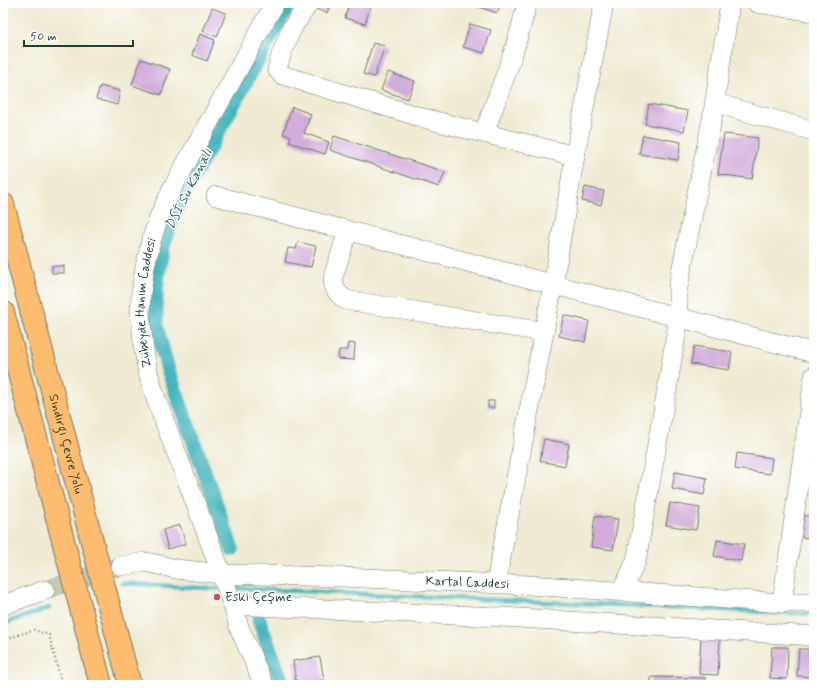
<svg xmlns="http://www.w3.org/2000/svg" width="817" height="688" font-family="Mynerve,sans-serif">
	<rect width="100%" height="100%" fill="#fff"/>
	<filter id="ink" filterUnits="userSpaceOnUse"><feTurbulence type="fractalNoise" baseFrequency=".025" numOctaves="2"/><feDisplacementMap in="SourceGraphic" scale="8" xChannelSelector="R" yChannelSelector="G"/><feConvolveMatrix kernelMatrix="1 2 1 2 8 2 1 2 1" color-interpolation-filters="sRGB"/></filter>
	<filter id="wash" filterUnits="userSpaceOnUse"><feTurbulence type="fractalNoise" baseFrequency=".012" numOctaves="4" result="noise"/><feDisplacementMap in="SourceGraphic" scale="16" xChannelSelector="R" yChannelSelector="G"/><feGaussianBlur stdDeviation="0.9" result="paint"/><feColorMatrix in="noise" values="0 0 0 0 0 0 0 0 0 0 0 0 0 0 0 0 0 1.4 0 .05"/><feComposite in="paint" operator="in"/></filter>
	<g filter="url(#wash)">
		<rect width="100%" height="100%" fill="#efead1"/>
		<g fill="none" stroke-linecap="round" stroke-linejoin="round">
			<g stroke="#44b4bc" stroke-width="4.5">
				<path d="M 122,583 L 218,589"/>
				<path d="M 232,588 L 814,614"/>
				<path d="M 3,624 L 49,608"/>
			</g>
			<g stroke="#44b4bc" stroke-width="15">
				<path d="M 232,549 L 168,370 L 156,326 L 156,288 L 162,249 L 174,212 L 289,3"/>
				<path d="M 259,620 L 283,685"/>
			</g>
		</g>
		<g id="blocks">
			<g fill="#d1acda">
				<path d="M 315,3 L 330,3 L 327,13 L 313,8 Z"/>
				<path d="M 349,3 L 365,3 L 371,5 L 365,24 L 345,18 Z"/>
				<path d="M 474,3 L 501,3 L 497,13 L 473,5 Z"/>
				<path d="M 212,8 L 226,13 L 217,37 L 203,31 Z"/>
				<path d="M 470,24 L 491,30 L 484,53 L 463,47 Z"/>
				<path d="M 200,34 L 215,40 L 207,61 L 192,55 Z"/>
				<path d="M 811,41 L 814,42 L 814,56 L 809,55 Z"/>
				<path d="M 373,43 L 385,46 L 374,77 L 363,74 Z"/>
				<path d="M 141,59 L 170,69 L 161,95 L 132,85 Z"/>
				<path d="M 388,72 L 415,81 L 408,99 L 381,90 Z"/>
				<path d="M 100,86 L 120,91 L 117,105 L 96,99 Z"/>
				<path d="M 649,104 L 688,111 L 684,131 L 645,124 Z"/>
				<path d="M 292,107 L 311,114 L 304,133 L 329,142 L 325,154 L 289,142 L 291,136 L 283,134 Z"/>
				<path d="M 724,134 L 758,138 L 752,179 L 718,174 Z"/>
				<path d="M 643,135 L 681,142 L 678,160 L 639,154 Z"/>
				<path d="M 334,136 L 445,172 L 439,187 L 330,150 Z"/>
				<path d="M 585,187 L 604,191 L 601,205 L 582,201 Z"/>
				<path d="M 298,242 L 316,246 L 311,267 L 285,262 L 288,248 L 296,249 Z"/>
				<rect x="52" y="266" width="12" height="7"/>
				<path d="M 564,315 L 589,321 L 585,342 L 559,336 Z"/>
				<path d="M 348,343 L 355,344 L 354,360 L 338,359 L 339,350 L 347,350 Z"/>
				<path d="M 694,346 L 732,352 L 729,370 L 691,364 Z"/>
				<rect x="488" y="401" width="6" height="7"/>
				<path d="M 544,439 L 569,444 L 565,466 L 540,461 Z"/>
				<path d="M 737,453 L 772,458 L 770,474 L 735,469 Z"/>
				<path d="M 675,472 L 707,478 L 704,495 L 672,489 Z"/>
				<path d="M 670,503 L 700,508 L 696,530 L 666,525 Z"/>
				<path d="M 804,515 L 814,517 L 814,539 L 801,537 Z"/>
				<path d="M 595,516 L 618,519 L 613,550 L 591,547 Z"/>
				<path d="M 180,525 L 186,544 L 168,549 L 163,530 Z"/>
				<path d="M 717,540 L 744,544 L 741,561 L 714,556 Z"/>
				<path d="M 701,637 L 720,638 L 718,675 L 699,674 Z"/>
				<path d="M 772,647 L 788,647 L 787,679 L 770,678 Z"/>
				<path d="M 799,649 L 814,649 L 814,677 L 797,676 Z"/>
				<path d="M 320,657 L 324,680 L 296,684 L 293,661 Z"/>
				<path d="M 651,677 L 705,678 L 705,685 L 651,685 Z"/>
			</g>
		</g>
	</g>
	<g filter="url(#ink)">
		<use href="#blocks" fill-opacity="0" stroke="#687a6b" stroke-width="1"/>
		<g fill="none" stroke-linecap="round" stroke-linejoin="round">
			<path stroke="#c5c7b2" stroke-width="19" stroke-dasharray="19 10" stroke-linecap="butt" d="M 45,590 L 121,566"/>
			<g stroke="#687a6b" stroke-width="20">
				<g id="minor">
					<path d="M 309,3 L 292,28 L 282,52 L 277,69 L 282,75 L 427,119 L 575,156"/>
					<path d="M 757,3 L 814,12"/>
					<path d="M 715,103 L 814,131"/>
					<path d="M 484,133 C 500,90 517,48 527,3"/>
					<path d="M 216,196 L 814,353"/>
					<path d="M 348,231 L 333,277 C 333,288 337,294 346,300 L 544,332"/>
					<path id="s1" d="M 121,566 L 146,562 L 176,569 L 222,574 L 341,577 L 529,585 L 782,603 L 814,603"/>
					<path d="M 496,583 L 553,285 L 575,156 L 604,3"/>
					<path d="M 622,591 L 636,561 L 668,384 L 678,322 L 678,287 L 712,119 L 730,3"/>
					<path d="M 782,603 L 814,376"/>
					<path d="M 3,605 L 45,590"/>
					<path d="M 233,605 L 519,618 L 814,636"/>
					<path id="s2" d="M 264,685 L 239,627 L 233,605 L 191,491 L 157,402 L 148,373 L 144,350 L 140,314 L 141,293 L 145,267 L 151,241 L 159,217 L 173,187 L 275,3"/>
				</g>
			</g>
			<g stroke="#687a6b" stroke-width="24">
				<g id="major">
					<path id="s3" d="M 3,204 L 130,685"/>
					<path d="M 3,312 L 101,685"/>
				</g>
			</g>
			<path stroke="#687a6b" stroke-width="2.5" stroke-dasharray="1 3" stroke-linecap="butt" d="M 3,640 L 34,630 L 49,635 L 62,685"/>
			<use href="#minor" stroke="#fff" stroke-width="19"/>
			<use href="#major" stroke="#febc70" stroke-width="22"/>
		</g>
	</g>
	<circle fill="#d1495b" stroke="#fff" stroke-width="1.5" cx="217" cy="597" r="4"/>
	<g text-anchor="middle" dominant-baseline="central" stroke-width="3" stroke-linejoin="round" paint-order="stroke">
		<g font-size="13" fill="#1f3d34" stroke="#fff">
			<text stroke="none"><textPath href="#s2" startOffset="404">Zübeyde Hanım Caddesi</textPath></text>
			<text stroke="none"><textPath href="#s3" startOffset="248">Sındırgı Çevre Yolu</textPath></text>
			<text stroke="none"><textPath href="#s1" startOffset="348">Kartal Caddesi</textPath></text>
		</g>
		<g font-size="13" fill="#1f3d34" stroke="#fff" text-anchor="start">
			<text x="225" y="597">Eski Çeşme</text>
		</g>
		<g font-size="14" font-style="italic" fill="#2a615d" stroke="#fff">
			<text transform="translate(189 189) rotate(-63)">DSİ Su Kanalı</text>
		</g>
	</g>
	<rect width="817" height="688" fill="none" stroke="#fff" stroke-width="16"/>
	<path d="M24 40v6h109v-6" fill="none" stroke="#1f3d34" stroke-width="2"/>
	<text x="30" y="40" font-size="12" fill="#1f3d34" stroke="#ffffff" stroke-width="3" paint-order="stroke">50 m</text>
</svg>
